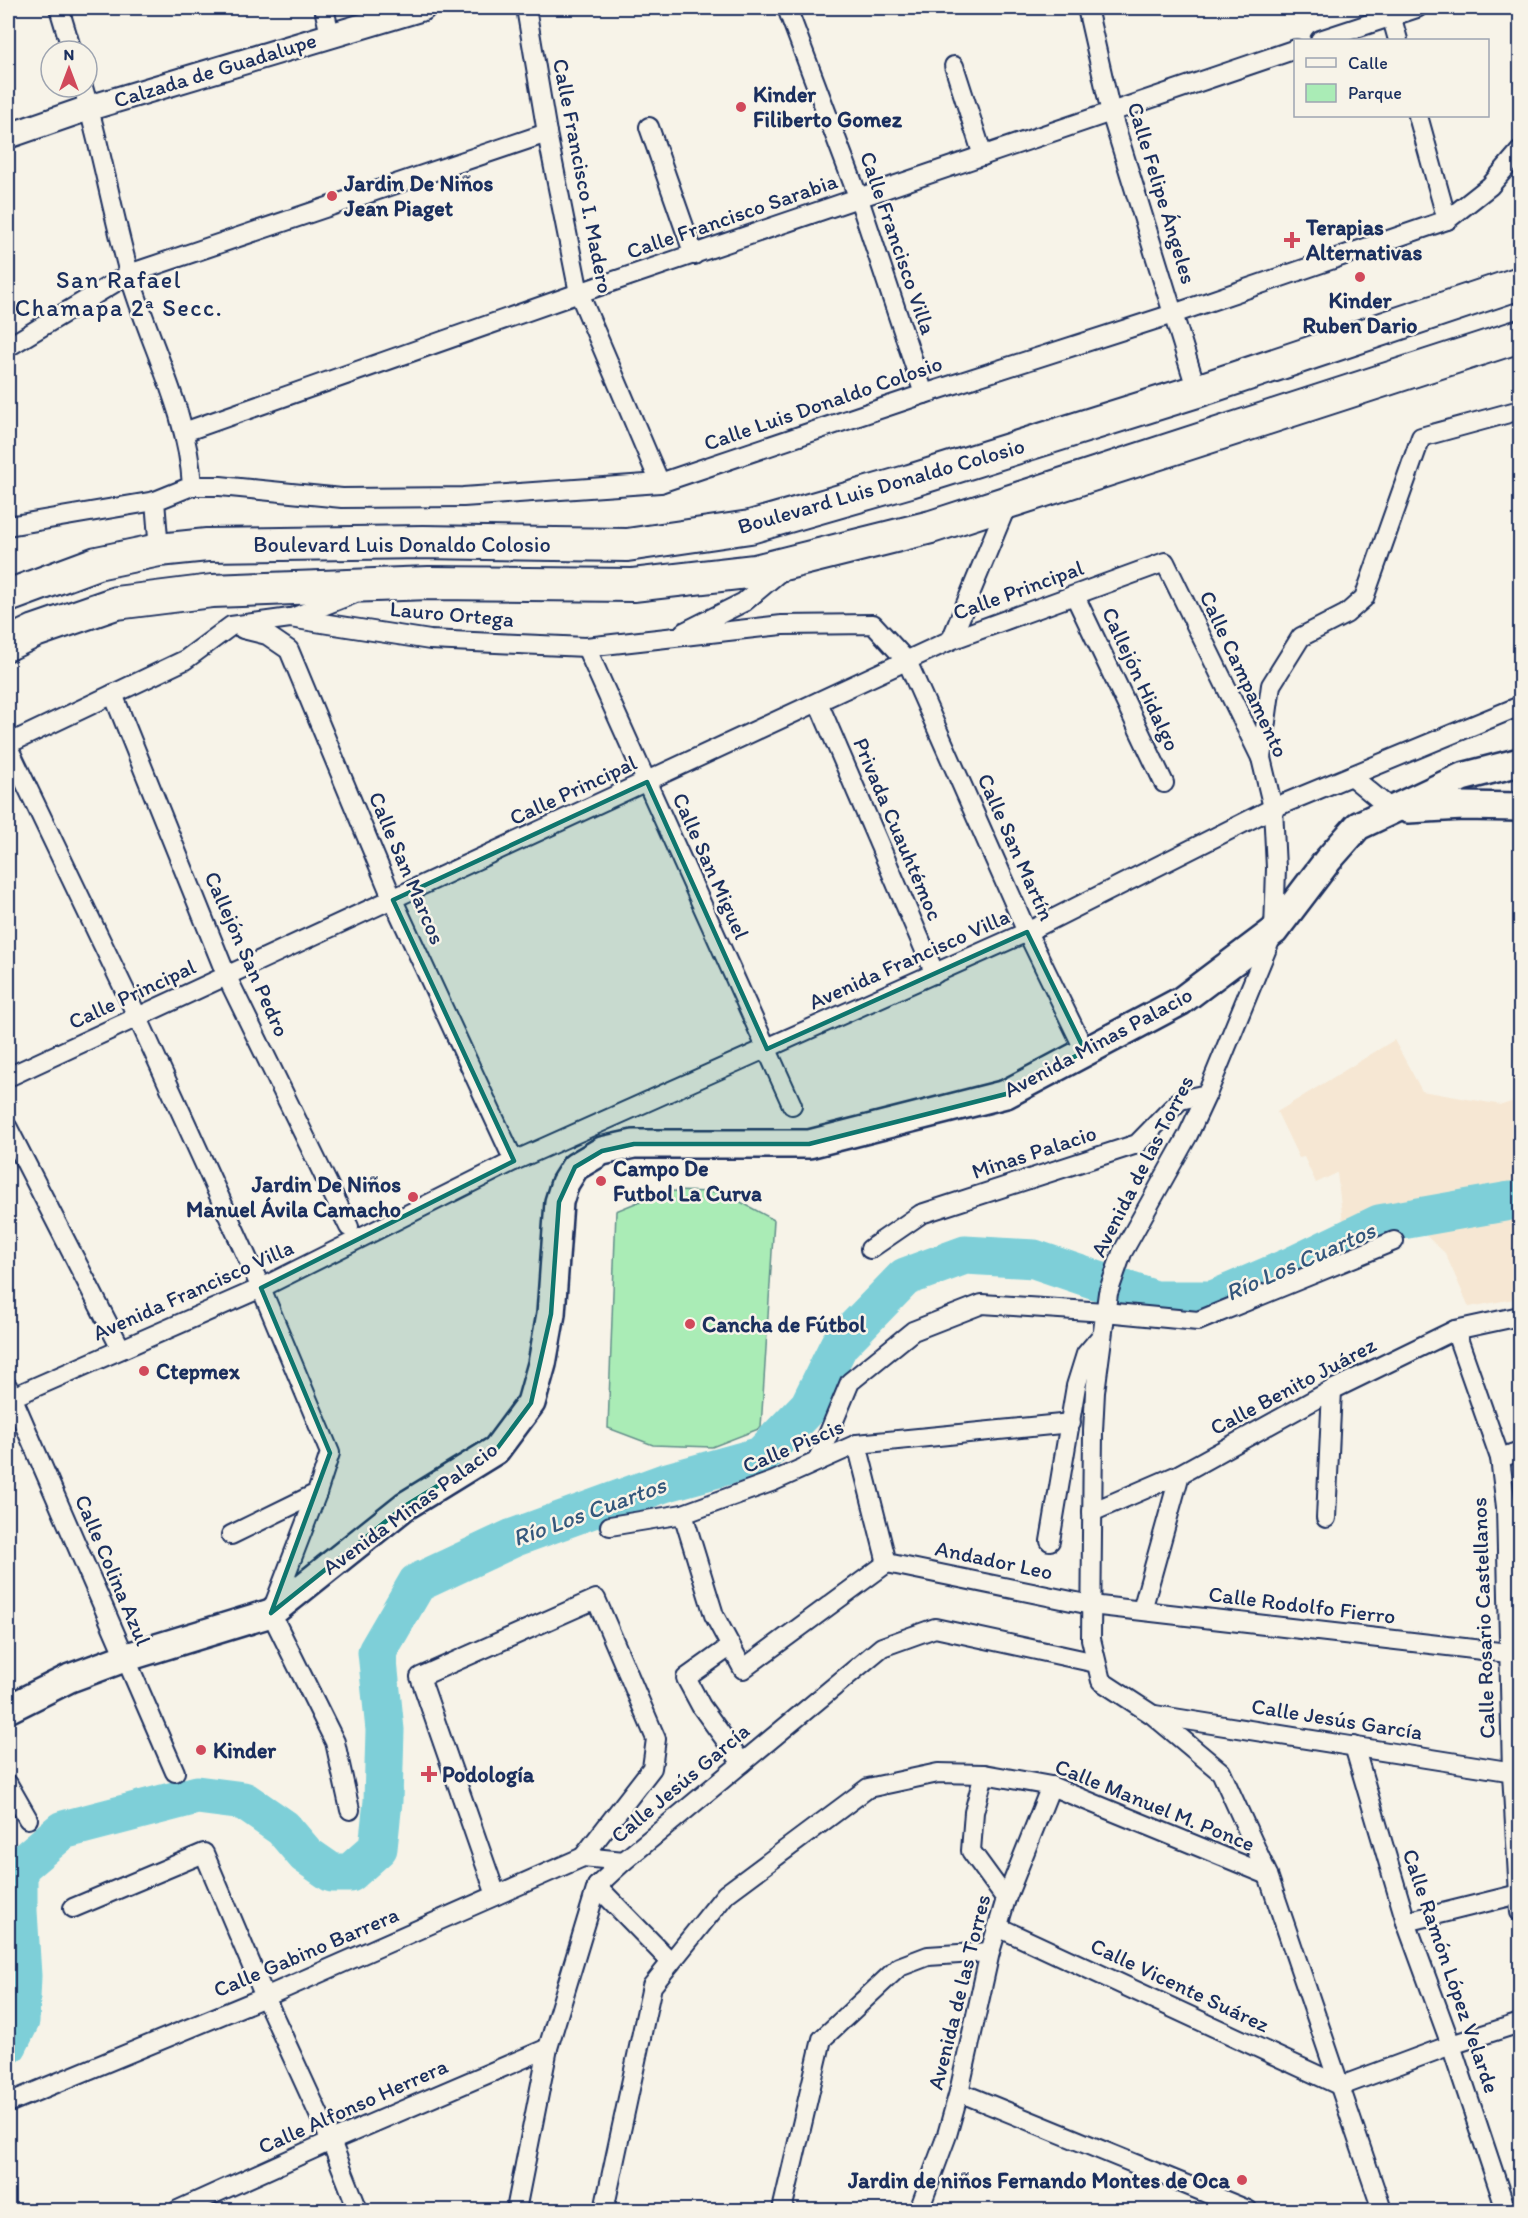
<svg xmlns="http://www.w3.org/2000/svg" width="1528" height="2218" font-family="Itim,sans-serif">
	<rect width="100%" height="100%" fill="#f7f3e8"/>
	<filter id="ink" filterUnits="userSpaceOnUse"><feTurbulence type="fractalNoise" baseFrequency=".0167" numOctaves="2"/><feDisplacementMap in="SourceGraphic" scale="12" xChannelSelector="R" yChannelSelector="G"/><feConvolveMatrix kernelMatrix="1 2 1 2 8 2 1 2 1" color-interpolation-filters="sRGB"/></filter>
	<g filter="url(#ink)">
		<path fill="#f6e7d3" d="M 1394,1040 L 1422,1091 L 1502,1105 L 1520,1099 L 1520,1298 L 1469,1307 L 1445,1253 L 1408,1219 L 1344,1230 L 1337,1173 L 1316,1183 L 1304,1157 L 1299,1158 L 1277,1112 Z"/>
		<path fill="#aaecb6" stroke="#628e8a" stroke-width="1.5" d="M 665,1191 L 722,1192 L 774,1220 L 761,1428 L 712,1447 L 653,1445 L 608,1428 L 616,1211 Z"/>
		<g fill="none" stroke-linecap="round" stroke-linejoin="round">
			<path stroke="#7ecfd8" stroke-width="39" d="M 8,2045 L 20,2021 L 22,1976 L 18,1911 L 18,1868 L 63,1830 L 197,1795 L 244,1801 L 283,1828 L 306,1855 L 332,1873 L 350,1873 L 378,1848 L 383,1801 L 385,1730 L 377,1652 L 417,1583 L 513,1538 L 664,1483 L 761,1456 L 809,1406 L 839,1345 L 905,1277 L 965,1255 L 1034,1259 L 1155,1300 L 1213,1300 L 1290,1267 L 1379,1224 L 1510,1201 L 1520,1201"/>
			<g stroke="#1b2f5e" stroke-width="22">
				<g id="minor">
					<path d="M 59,8 L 72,51"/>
					<path d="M 324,8 L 330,35"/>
					<path d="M 526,8 L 547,133 L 579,293 L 660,483"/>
					<path d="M 787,8 L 859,199 L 924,394"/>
					<path d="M 1087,8 L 1111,113 L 1197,391"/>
					<path d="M 1389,8 L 1398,40"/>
					<path d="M 1320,40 L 1417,8"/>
					<path d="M 954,66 L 983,156"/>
					<path d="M 83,87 C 101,148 112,211 129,273 C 149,344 188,411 192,486 L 155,501 L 159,550"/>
					<path d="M 1418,116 L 1447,220"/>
					<path d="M 649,127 L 694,255"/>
					<path d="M 8,347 L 129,274 L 547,133"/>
					<path d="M 184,432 L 579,293 L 1296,49"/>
					<path d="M 192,486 L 220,486 L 342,498 L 463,497 L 660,483 L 924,394 L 1173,314 L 1447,220 L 1490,186 L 1520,151"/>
					<path d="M 8,526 L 155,501"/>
					<path d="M 1075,596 L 1164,783"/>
					<path d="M 292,618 L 353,594"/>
					<path d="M 243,629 L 267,635 L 289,650 L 393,900 L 514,1161"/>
					<path d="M 684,632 L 744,602 L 782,570"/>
					<path d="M 951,640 L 1008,502"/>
					<path d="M 586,647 L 792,1105"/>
					<path d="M 113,694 L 227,977 L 349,1227"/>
					<path d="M 818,702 L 935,974"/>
					<path d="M 8,744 L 185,660 L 231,626 L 290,618 L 430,640 L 586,647 L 782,625 L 873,624 L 907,661 L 1027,932 L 1085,1051"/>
					<path d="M 8,747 L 138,1018 L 261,1288 L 330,1453 L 317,1493 L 271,1613 L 335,1742 L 350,1810"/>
					<path d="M 1261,758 L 1271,685 L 1301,637 L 1346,614 L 1364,598 L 1421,437 L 1520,410"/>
					<path d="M 1351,776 L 1392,810"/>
					<path d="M 8,1077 L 951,640 L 1165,562 L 1261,758 L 1273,808 L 1276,868 L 1274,931 L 1207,1094 L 1188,1135 L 1122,1253 L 1108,1293 L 1095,1392 L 1093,1431 L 1091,1639 L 1101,1681 L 1153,1715 L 1221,1772 L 1268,1875 L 1382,2210"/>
					<path d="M 8,1128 L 121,1349"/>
					<path d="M 870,1249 L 921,1214 L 1137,1144 L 1180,1100 L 1207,1094"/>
					<path d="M 1455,1330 L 1500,1458 L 1506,1507 L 1512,1773 L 1520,1912"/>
					<path d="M 8,1387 L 175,1772"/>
					<path d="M 8,1399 L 261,1288 L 514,1161 L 1027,932 L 1273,808 L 1520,706"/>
					<path d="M 857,1444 L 887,1563"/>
					<path d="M 1500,1458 L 1520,1451"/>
					<path d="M 818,1459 L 850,1382 L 913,1331 L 982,1304 L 1105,1312 L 1198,1321 L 1394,1241"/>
					<path d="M 1092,1512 L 1180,1474 L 1332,1390 L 1455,1330 L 1520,1316"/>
					<path d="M 683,1514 L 714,1615 L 743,1669 L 887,1563 L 1091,1605 L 1508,1653"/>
					<path d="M 1326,1518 L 1332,1390"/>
					<path d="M 610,1526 L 683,1514 L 774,1481 L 857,1444 L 1071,1423"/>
					<path d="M 231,1535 L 317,1493"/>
					<path d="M 1050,1541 L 1076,1386 L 1086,1354 L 1102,1335"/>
					<path d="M 1142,1610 L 1180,1474"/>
					<path d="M 731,1646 L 686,1678 L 701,1706 L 742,1763"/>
					<path d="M 1155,1715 L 1520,1773"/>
					<path d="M 1354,1746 L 1406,1922 L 1451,2045 L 1506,2210"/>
					<path d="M 984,1774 L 974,1812 L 971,1851 L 1006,1899"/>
					<path d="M 8,1784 L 28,1819"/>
					<path d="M 597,1886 L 671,1962"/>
					<path d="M 496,1895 L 420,1677 L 596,1599 L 656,1739 L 652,1768 L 583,1857"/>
					<path d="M 73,1908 L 204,1853 L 265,1997 L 331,2141 L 358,2210"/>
					<path d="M 1406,1922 L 1519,1894"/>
					<path d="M 998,1927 L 1341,2086 L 1451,2045 L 1520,2023"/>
					<path d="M 959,2092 L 1248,2210"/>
					<path d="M 8,2103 L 265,1997 L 583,1857 L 624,1861"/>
					<path d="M 178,2210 L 331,2141 L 548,2048"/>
					<path d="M 516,2210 L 548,2048 L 597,1886 L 624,1861 L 882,1647 L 935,1628 L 1096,1663"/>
					<path d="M 604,2210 L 652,1986 L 726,1894 L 868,1788 L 938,1773 L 984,1774 L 1051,1786 L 1268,1875"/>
					<path d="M 782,2210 L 822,2039 L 899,1967 L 928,1956 L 990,1952"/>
					<path d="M 919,2210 L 947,2135 L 959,2092 L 990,1952 L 1006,1899 L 1051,1786"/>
				</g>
			</g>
			<g stroke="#1b2f5e" stroke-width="28">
				<path id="tertiary" d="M 8,136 L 89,108 L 423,8"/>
			</g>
			<g stroke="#1b2f5e" stroke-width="32">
				<g id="secondary">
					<path d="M 1408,809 L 1463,806 L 1520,807"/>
					<path d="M 8,1709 L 70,1678 L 124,1658 L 271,1613 L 405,1506 L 496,1450 L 531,1403 L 542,1364 L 551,1314 L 559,1202 L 565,1183 L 575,1167 L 602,1151 L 634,1144 L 809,1144 L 1006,1094 L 1181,1001 L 1274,931 L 1328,860 L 1358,826 L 1462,777 L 1520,762"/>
				</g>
			</g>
			<g stroke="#1b2f5e" stroke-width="36">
				<g id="trunk">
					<path d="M 8,596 L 97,563 L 159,550 L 207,545 L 423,542 L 627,545 L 750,527 L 910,481 L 1197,391 L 1520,283"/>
					<path d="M 8,644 L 35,631 L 116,603 L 212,591 L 429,583 L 633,585 L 755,571 L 931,527 L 1520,336"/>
				</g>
			</g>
			<use href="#minor" stroke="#f7f3e8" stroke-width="18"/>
			<use href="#tertiary" stroke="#f7f3e8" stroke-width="24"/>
			<use href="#secondary" stroke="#f7f3e8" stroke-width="27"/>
			<use href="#trunk" stroke="#f7f3e8" stroke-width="32"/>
		</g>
	</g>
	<path fill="#0f766e" fill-opacity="0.2" stroke="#0f766e" stroke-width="4.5" stroke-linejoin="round" d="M 647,782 L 767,1049 L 1027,932 L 1085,1051 L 1006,1094 L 809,1144 L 634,1144 L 602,1151 L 575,1167 L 559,1202 L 551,1314 L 531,1403 L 496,1450 L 405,1506 L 271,1613 L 330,1453 L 261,1288 L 514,1161 L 393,900 Z"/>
	<g fill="#d1495b" stroke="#f7f3e8" stroke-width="2">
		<circle cx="741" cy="107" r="6"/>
		<circle cx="332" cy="196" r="6"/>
		<path d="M1289 231h6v6h6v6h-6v6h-6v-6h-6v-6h6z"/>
		<circle cx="1360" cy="277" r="6"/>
		<circle cx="601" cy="1181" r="6"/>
		<circle cx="413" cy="1197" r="6"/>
		<circle cx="690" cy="1324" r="6"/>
		<circle cx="144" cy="1371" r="6"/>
		<circle cx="201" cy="1750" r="6"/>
		<path d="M426 1765h6v6h6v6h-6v6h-6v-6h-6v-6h6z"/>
		<circle cx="1242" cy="2180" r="6"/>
	</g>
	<g text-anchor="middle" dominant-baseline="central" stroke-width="5" stroke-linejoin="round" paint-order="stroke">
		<g font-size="22" fill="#1b2f5e" stroke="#f7f3e8">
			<text transform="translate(215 70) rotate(-17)">Calzada de Guadalupe</text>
			<text transform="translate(583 176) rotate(79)">Calle Francisco I. Madero</text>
			<text transform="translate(1162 193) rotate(73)">Calle Felipe Ángeles</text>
			<text transform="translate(732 216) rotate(-19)">Calle Francisco Sarabia</text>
			<text transform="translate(898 243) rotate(71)">Calle Francisco Villa</text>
			<text transform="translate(823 403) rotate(-19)">Calle Luis Donaldo Colosio</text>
			<text transform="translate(881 486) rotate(-16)">Boulevard Luis Donaldo Colosio</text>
			<text x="402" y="544">Boulevard Luis Donaldo Colosio</text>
			<text transform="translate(1018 590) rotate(-20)">Calle Principal</text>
			<text transform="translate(452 614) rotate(5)">Lauro Ortega</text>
			<text transform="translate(1244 674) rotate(65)">Calle Campamento</text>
			<text transform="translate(1141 679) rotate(65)">Callejón Hidalgo</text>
			<text transform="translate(573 790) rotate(-25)">Calle Principal</text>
			<text transform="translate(898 829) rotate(67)">Privada Cuauhtémoc</text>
			<text transform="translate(1016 847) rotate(66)">Calle San Martín</text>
			<text transform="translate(711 866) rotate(66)">Calle San Miguel</text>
			<text transform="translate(407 868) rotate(67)">Calle San Marcos</text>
			<text transform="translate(247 954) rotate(66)">Callejón San Pedro</text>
			<text transform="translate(909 959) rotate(-24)">Avenida Francisco Villa</text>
			<text transform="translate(132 994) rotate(-25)">Calle Principal</text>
			<text transform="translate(1098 1042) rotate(-28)">Avenida Minas Palacio</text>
			<text transform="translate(1034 1152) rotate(-18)">Minas Palacio</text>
			<text transform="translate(1142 1166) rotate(-63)">Avenida de las Torres</text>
			<text transform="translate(193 1290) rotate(-24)">Avenida Francisco Villa</text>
			<text transform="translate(1293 1386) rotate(-28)">Calle Benito Juárez</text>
			<text transform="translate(793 1446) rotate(-23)">Calle Piscis</text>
			<text transform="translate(410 1508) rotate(-36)">Avenida Minas Palacio</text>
			<text transform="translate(994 1560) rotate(12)">Andador Leo</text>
			<text transform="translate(113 1570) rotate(67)">Calle Colina Azul</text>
			<text transform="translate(1302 1605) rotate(7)">Calle Rodolfo Fierro</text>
			<text transform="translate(1483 1618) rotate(-92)">Calle Rosario Castellanos</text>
			<text transform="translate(1337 1719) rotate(9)">Calle Jesús García</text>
			<text transform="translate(680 1783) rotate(-40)">Calle Jesús García</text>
			<text transform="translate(1155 1805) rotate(22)">Calle Manuel M. Ponce</text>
			<text transform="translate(306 1952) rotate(-23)">Calle Gabino Barrera</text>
			<text transform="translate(1451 1971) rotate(71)">Calle Ramón López Velarde</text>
			<text transform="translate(1180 1985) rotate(25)">Calle Vicente Suárez</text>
			<text transform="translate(959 1992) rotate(-76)">Avenida de las Torres</text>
			<text transform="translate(353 2106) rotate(-24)">Calle Alfonso Herrera</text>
		</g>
		<g font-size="22" font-weight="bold" fill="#1b2f5e" stroke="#f7f3e8" text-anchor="start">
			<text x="753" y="94">Kinder<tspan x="753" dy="25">Filiberto Gomez</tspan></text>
			<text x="344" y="183">Jardin De Niños<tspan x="344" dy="25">Jean Piaget</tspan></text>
			<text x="1306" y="227">Terapias<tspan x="1306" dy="25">Alternativas</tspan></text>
			<text x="1360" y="300" text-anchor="middle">Kinder<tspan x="1360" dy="25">Ruben Dario</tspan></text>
			<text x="613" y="1168">Campo De<tspan x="613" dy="25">Futbol La Curva</tspan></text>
			<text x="401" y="1184" text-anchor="end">Jardin De Niños<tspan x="401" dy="25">Manuel Ávila Camacho</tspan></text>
			<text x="702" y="1324">Cancha de Fútbol</text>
			<text x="156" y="1371">Ctepmex</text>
			<text x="213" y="1750">Kinder</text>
			<text x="442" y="1774">Podología</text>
			<text x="1230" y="2180" text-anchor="end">Jardin de niños Fernando Montes de Oca</text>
		</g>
		<g font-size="24" letter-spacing="1.5" fill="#1b2f5e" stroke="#f7f3e8">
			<text x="119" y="279">San Rafael<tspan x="119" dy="28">Chamapa 2ª Secc.</tspan></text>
		</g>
		<g font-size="24" font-style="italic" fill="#34577c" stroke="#f7f3e8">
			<text transform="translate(1300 1261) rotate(-24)">Río Los Cuartos</text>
			<text transform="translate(589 1511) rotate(-20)">Río Los Cuartos</text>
		</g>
	</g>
	<rect width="1528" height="2218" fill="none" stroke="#f7f3e8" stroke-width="30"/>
	<rect x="15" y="15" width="1498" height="2188" fill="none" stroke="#1b2f5e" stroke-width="2" filter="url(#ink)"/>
	<rect x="1294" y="39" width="195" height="78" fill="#f7f3e8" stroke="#9fa5b1" stroke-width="1.5"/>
	<rect x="1306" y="58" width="30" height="9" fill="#f7f3e8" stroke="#9fa5b1" stroke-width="1.5"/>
	<text x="1348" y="69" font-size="18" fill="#1b2f5e">Calle</text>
	<rect x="1306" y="84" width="30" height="18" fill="#aaecb6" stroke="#9fa5b1" stroke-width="1.5"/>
	<text x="1348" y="99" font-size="18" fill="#1b2f5e">Parque</text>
	<g transform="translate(69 69)"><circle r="28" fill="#f7f3e8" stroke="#9fa5b1" stroke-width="1.5"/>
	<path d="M0-4.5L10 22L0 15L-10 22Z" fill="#d1495b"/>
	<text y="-9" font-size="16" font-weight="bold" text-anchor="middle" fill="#1b2f5e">N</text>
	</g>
</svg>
